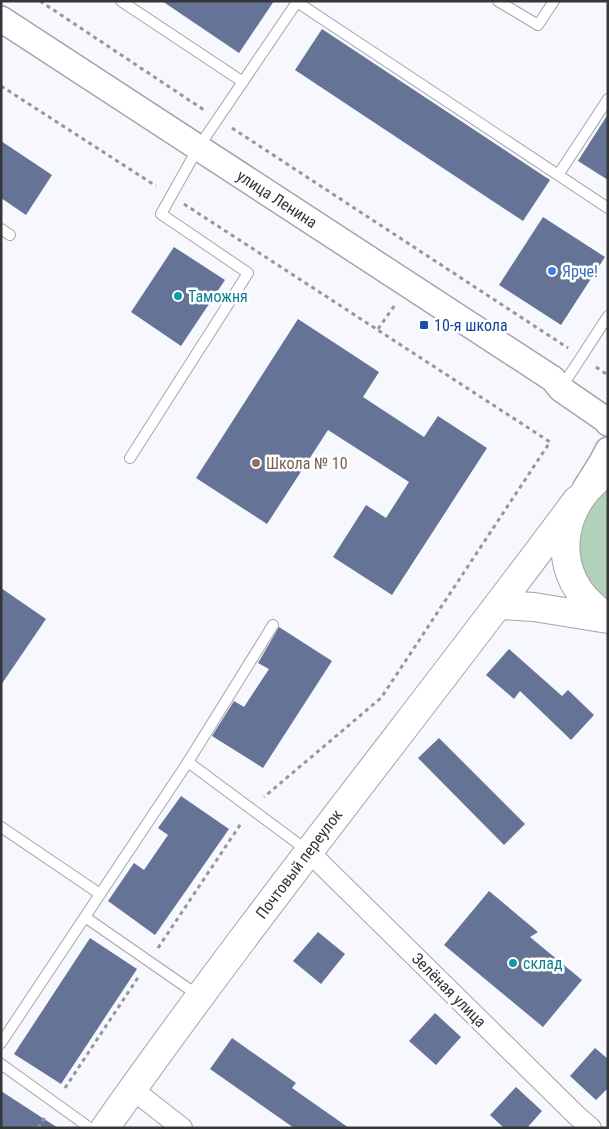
<svg xmlns="http://www.w3.org/2000/svg" width="609" height="1129" font-family="'Roboto Condensed',sans-serif">
	<rect width="100%" height="100%" fill="#f6f8fe"/>
	<path fill="#b2d1bb" d="M 608,487 L 608,607 L 582,578 L 574,536 L 592,497 Z"/>
	<g fill="#657396">
		<path d="M 162,1 L 274,1 L 239,53 Z"/>
		<path d="M 322,29 L 550,180 L 523,221 L 295,70 Z"/>
		<path d="M 608,114 L 608,180 L 578,161 Z"/>
		<path d="M 1,141 L 52,175 L 26,215 L 1,198 Z"/>
		<path d="M 543,217 L 605,257 L 561,325 L 499,285 Z"/>
		<path d="M 174,247 L 225,280 L 181,346 L 131,312 Z"/>
		<path d="M 298,319 L 379,372 L 363,397 L 424,437 L 438,416 L 487,448 L 392,595 L 333,557 L 366,505 L 386,518 L 409,482 L 328,430 L 267,524 L 196,478 Z"/>
		<path d="M 1,588 L 46,619 L 1,685 Z"/>
		<path d="M 279,627 L 332,661 L 263,768 L 212,736 L 234,701 L 244,707 L 269,669 L 258,663 Z"/>
		<path d="M 509,649 L 562,696 L 568,690 L 594,715 L 571,740 L 520,691 L 514,699 L 486,675 Z"/>
		<path d="M 439,738 L 525,824 L 504,845 L 418,758 Z"/>
		<path d="M 181,796 L 229,829 L 155,935 L 108,901 L 134,863 L 144,870 L 168,835 L 158,828 Z"/>
		<path d="M 489,891 L 538,932 L 530,937 L 582,980 L 543,1027 L 444,945 Z"/>
		<path d="M 318,932 L 345,954 L 321,984 L 293,961 Z"/>
		<path d="M 90,938 L 137,969 L 61,1084 L 14,1054 Z"/>
		<path d="M 435,1013 L 461,1037 L 436,1065 L 409,1041 Z"/>
		<path d="M 232,1038 L 296,1083 L 292,1088 L 349,1128 L 294,1128 L 210,1069 Z"/>
		<path d="M 595,1048 L 608,1059 L 608,1088 L 596,1100 L 570,1076 Z"/>
		<path d="M 516,1087 L 542,1111 L 527,1128 L 504,1128 L 490,1115 Z"/>
		<path d="M 1,1091 L 58,1128 L 1,1128 Z"/>
	</g>
	<g fill="none" stroke-linecap="round" stroke-linejoin="round">
		<g stroke="#a3a5aa" stroke-width="12">
			<g id="service">
				<path d="M 121,1 L 243,82"/>
				<path d="M 498,1 L 538,25 L 554,1"/>
				<path d="M 558,175 L 608,99"/>
				<path d="M 1,229 L 10,235"/>
				<path d="M 565,382 L 608,316"/>
				<path d="M 130,458 L 248,273 L 161,214 L 198,148 L 297,2 L 608,208"/>
				<path d="M 188,762 L 273,625"/>
				<path d="M 1,827 L 100,894"/>
				<path d="M 85,917 L 199,996"/>
				<path d="M 1,1043 L 188,762 L 308,851"/>
				<path d="M 1,1064 L 90,1128"/>
			</g>
		</g>
		<g stroke="#a3a5aa" stroke-width="22">
			<g id="minor">
				<path d="M 308,851 L 577,1116 L 591,1128"/>
				<path d="M 132,1089 L 182,1128"/>
			</g>
		</g>
		<g stroke="#a3a5aa" stroke-width="28">
			<g id="tertiary">
				<path d="M 1,19 L 553,379 L 561,389 L 606,420 L 608,423"/>
				<path d="M 585,489 L 602,462 L 608,450"/>
			</g>
		</g>
		<g stroke="#a3a5aa" stroke-width="30">
			<g id="secondary">
				<path d="M 608,472 C 561,501 549,567 592,605 C 596,610 603,613 608,617"/>
				<path d="M 500,605 L 534,607 L 608,619"/>
				<path d="M 105,1128 C 256,913 421,710 577,500"/>
			</g>
		</g>
		<g stroke="#96979b" stroke-width="3" stroke-dasharray="4 4" stroke-linecap="butt">
			<path d="M 40,1 L 204,110"/>
			<path d="M 1,86 L 156,186"/>
			<path d="M 232,128 L 568,348"/>
			<path d="M 184,204 L 550,442 L 381,698 L 264,797"/>
			<path d="M 378,329 L 395,305"/>
			<path d="M 596,367 L 608,375"/>
			<path d="M 158,948 L 242,822"/>
			<path d="M 65,1088 L 139,976"/>
			<path d="M 38,1128 L 46,1116"/>
		</g>
		<use href="#service" stroke="#fff" stroke-width="10"/>
		<use href="#minor" stroke="#fff" stroke-width="20"/>
		<use href="#tertiary" stroke="#fff" stroke-width="25"/>
		<use href="#secondary" stroke="#fff" stroke-width="28"/>
	</g>
	<circle fill="#3f7fe0" stroke="#fff" stroke-width="2" cx="552" cy="271" r="5"/>
	<g fill="#0f9aa8" stroke="#fff" stroke-width="2">
		<circle cx="178" cy="296" r="5"/>
		<circle cx="513" cy="963" r="5"/>
	</g>
	<rect fill="#1a4fb4" stroke="#fff" stroke-width="2" x="419" y="320" width="10" height="10" rx="2.5"/>
	<circle fill="#8d6e63" stroke="#fff" stroke-width="2" cx="256" cy="463" r="5"/>
	<g text-anchor="middle" dominant-baseline="central" stroke-width="5" stroke-linejoin="round" paint-order="stroke">
		<g font-size="16" fill="#363739" stroke="#fff">
			<text transform="translate(277 199) rotate(33)">улица Ленина</text>
			<text transform="translate(299 864) rotate(-53)">Почтовый переулок</text>
			<text transform="translate(449 990) rotate(45)">Зелёная улица</text>
		</g>
		<g font-size="16" fill="#366cbe" stroke="#fff" text-anchor="start">
			<text x="562" y="271">Ярче!</text>
		</g>
		<g font-size="16" fill="#0d838f" stroke="#fff" text-anchor="start">
			<text x="188" y="296">Таможня</text>
			<text x="523" y="963">склад</text>
		</g>
		<g font-size="16" fill="#164399" stroke="#fff" text-anchor="start">
			<text x="434" y="325">10-я школа</text>
		</g>
		<g font-size="16" fill="#785e54" stroke="#fff" text-anchor="start">
			<text x="266" y="463">Школа № 10</text>
		</g>
	</g>
	<rect width="609" height="1129" fill="none" stroke="#363739" stroke-width="5"/>
</svg>
